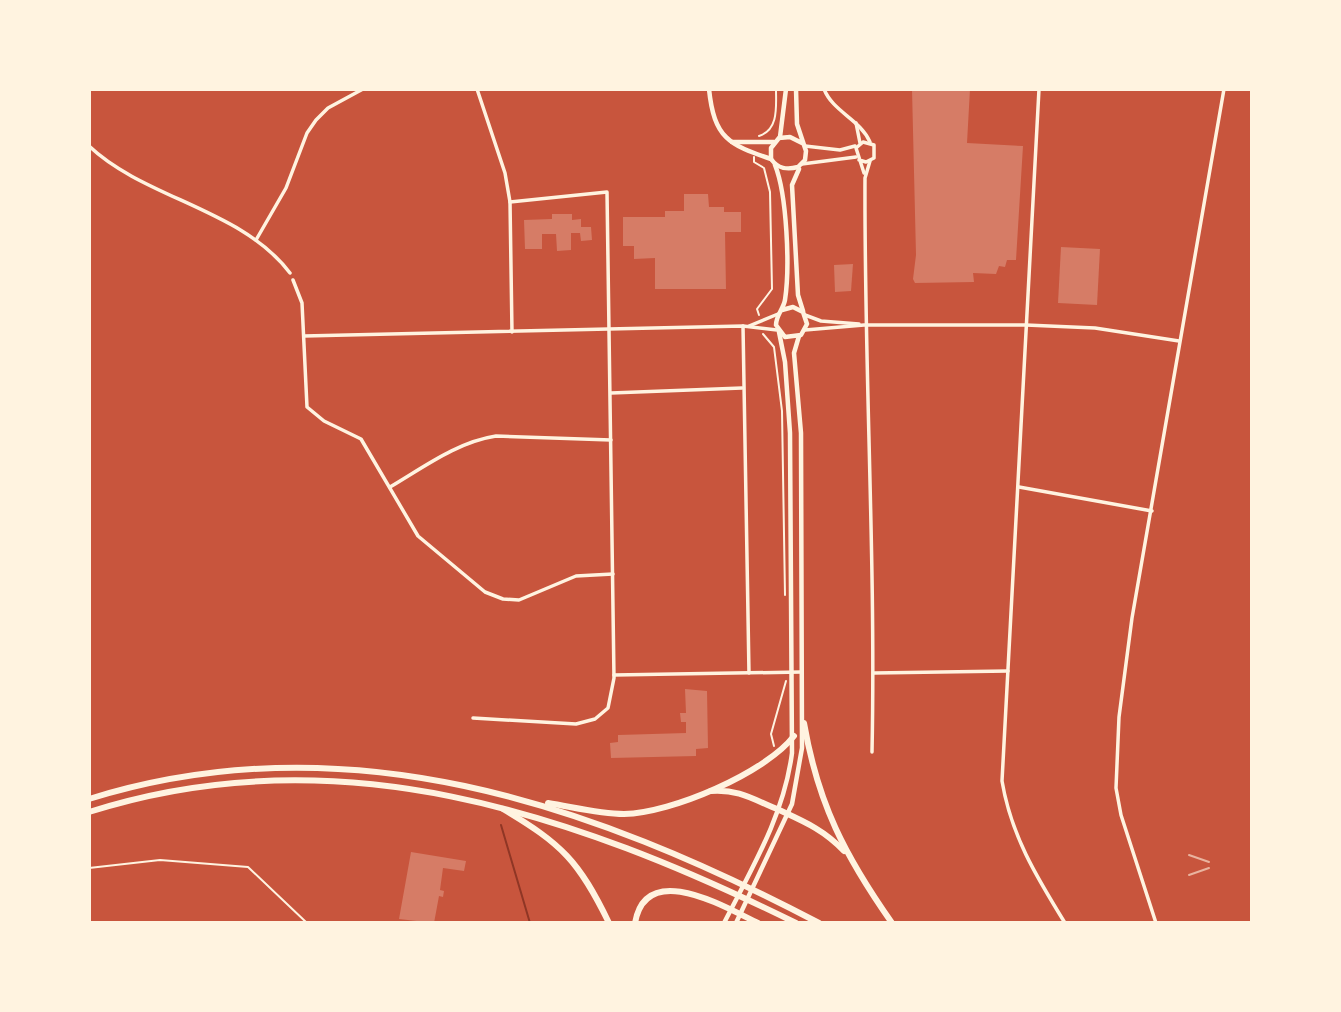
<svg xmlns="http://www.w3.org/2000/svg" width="1341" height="1012" font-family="Cabin,sans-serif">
	<rect width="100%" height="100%" fill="#c8553d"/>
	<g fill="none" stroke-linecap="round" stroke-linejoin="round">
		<path stroke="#8f3625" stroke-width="2" d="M 501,825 L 530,923"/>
	</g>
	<g fill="#d67c66">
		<path d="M 912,89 L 970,89 L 967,143 L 1023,146 L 1016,260 L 1007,260 L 1005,267 L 999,266 L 996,274 L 973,273 L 974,282 L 915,283 L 913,279 L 916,255 Z"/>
		<path d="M 684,194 L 708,194 L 709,207 L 724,207 L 724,212 L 741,212 L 741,232 L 725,232 L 726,289 L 655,289 L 655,258 L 634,259 L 634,246 L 623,246 L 623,217 L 665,217 L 665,211 L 684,211 Z"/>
		<path d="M 552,214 L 572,214 L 572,220 L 581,219 L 581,227 L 591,227 L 592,240 L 581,241 L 580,233 L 571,233 L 571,250 L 557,251 L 556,234 L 542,234 L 542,249 L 525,249 L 524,220 L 552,219 Z"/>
		<path d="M 1061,247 L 1100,249 L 1097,305 L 1058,303 Z"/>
		<path d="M 853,264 L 851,291 L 835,292 L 834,265 Z"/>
		<path d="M 685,689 L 707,691 L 708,748 L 696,749 L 696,756 L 611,758 L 610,743 L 618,742 L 618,735 L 686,733 L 686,722 L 681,722 L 680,713 L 686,713 Z"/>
		<path d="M 411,852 L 466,861 L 464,871 L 443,868 L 440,890 L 444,891 L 443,897 L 439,896 L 434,923 L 399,919 Z"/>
	</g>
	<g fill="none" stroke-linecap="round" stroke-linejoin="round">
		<g stroke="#fff3e0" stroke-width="2">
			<path d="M 759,136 C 779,130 776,106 776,89"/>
			<path d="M 754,157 L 754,162 L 764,168 L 770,192 L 772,289 L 757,309 L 759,315"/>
			<path d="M 763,334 L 774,347 L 782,411 L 785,595"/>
			<path d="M 774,746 L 771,734 L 786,681"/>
			<path d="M 89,868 L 160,860 L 248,867 L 307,923"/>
		</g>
		<g stroke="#fff3e0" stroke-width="3.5">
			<path d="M 477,89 L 505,173 L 510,202 L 512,332"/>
			<path d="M 824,89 C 833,112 860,119 870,142"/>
			<path d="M 1039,89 L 1002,781 C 1011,835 1036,876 1065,923"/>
			<path d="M 856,123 L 860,143"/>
			<path d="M 89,146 C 145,199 242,209 290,273"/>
			<path d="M 805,146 L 840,150 L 855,146"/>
			<path d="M 859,160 L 866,162 L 874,158 L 874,145 L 863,142 L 856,148 L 864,173"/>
			<path d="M 870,161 L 865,178 C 864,369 876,561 872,752"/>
			<path d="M 802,164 L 856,157"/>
			<path d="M 256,240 L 286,188 L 307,133 L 316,120 L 328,108 L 363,89"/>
			<path d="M 293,280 L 302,303 L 307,407 L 324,421 L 361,439 L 418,536 L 485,592 L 503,599 L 519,600 L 576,576 L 613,574"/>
			<path d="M 805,315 L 821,321 L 859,324"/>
			<path d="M 743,326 L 749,673"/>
			<path d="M 749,326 L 778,314"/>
			<path d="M 805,330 L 864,325 L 1026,325 L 1095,328 L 1179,341"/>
			<path d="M 304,336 L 743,326 L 777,330"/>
			<path d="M 611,393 L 742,388"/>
			<path d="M 390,487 C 424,467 457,442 496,436 L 611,440"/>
			<path d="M 1019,487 L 1152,511"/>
			<path d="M 874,673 L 1008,671"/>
			<path d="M 614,675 L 801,672"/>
			<path d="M 473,718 L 576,724 L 595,719 L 608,708 L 614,678 L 607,192 L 510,202"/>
			<path d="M 1156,923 L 1121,815 L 1116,788 L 1119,717 L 1132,618 L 1224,89"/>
		</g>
		<g stroke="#fff3e0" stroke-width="4.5">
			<path d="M 709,89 C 714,138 729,145 771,159"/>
			<path d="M 732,142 L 774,142"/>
		</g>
		<g stroke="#fff3e0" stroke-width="4.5">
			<path d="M 796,89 L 797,124 L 806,151 L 805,160 L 798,167 C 787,170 778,169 771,159 L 771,148 L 779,138 L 790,137 L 802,143"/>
			<path d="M 780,137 L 786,89"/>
			<path d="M 775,165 C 787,195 790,267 785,300 C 783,310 776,315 776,325 L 785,337 L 801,335 L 807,324 L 803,312 L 793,307 L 782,310"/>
			<path d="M 799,169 L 792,185 L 798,295 L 803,311"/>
			<path d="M 724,923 C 752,868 784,815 792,753 L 790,433 L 785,362 L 779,332"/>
			<path d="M 736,923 L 792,804 L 802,748 L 801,433 L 794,353 L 799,336"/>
		</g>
		<g stroke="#fff3e0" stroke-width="6">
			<path d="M 804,723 C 818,804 845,856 892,923"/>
			<path d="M 711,791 C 740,789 754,800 779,810 C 805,822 824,830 844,851"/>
			<path d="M 89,799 C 346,719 590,803 819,923"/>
			<path d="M 548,803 C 573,807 599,814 624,814 C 672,813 765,773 794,736"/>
			<path d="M 503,809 C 562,844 579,861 609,923"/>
			<path d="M 89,812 C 337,733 573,813 796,923"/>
			<path d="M 635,923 C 646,859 726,908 758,923"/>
		</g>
		<g stroke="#e9b49f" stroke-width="2">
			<path d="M 1189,855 L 1209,862"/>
			<path d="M 1189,875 L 1209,868"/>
		</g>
	</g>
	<rect width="1341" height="1012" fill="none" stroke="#fff3e0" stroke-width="182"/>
</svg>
